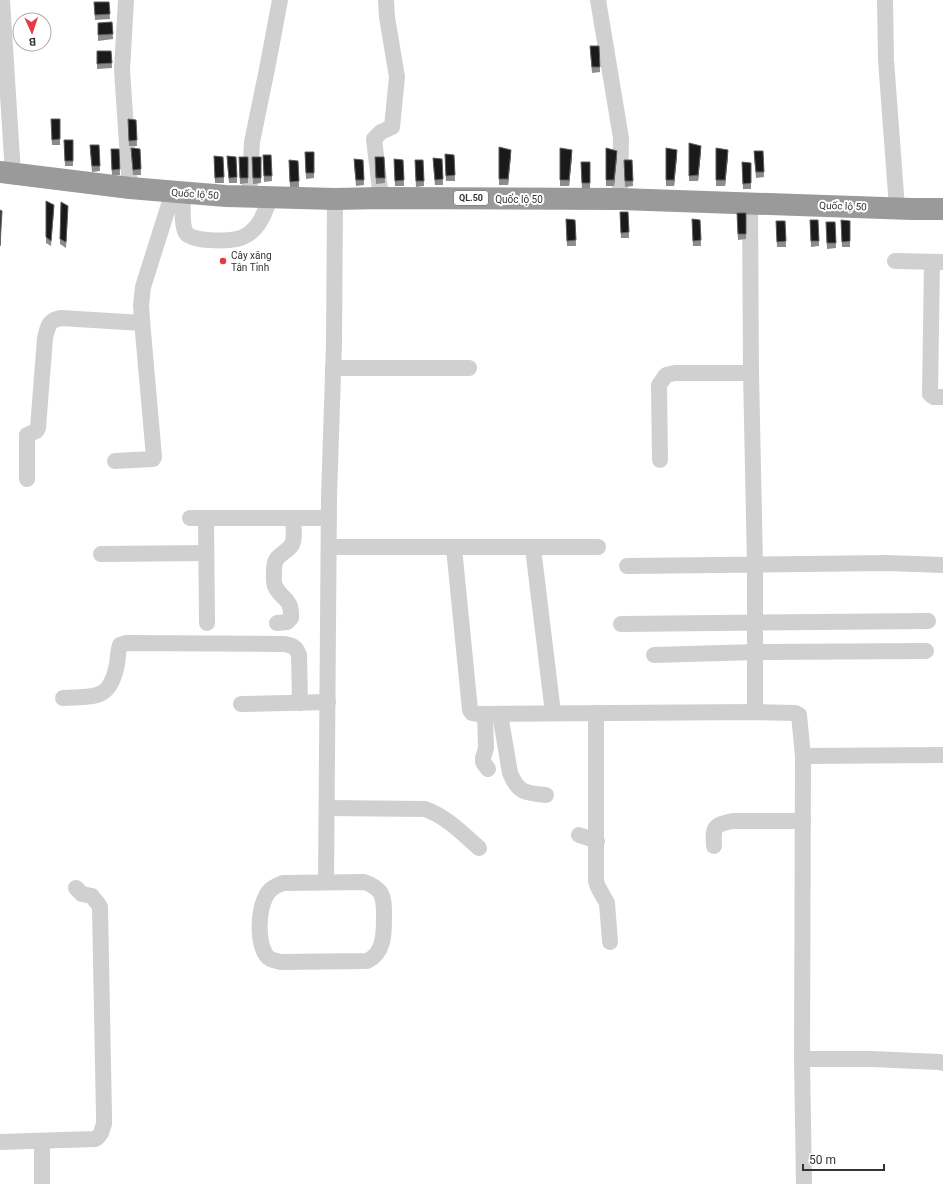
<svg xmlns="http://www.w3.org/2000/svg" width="943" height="1184" font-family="Roboto,sans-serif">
	<rect width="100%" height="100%" fill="#fff"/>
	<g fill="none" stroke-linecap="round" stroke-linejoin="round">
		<g stroke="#d0d0d0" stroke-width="16">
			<path d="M 2,0 L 13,174"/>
			<path d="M 126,0 L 122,70 L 130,188"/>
			<path d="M 598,0 L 621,138 L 620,199"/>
			<path d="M 885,0 L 886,60 L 897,208"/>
			<path d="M 183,193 C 183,203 181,225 186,233 C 192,242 227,241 237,239 C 243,238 251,233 255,228 C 263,220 266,208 270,198"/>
			<path d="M 249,197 L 252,142 L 268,64 L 280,0"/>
			<path d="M 381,198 L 374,139 L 381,132 L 392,127 L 397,77 L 387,17 L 386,0"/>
			<path d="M 750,203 L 751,373 L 755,565 L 755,712"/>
			<path d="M 895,261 L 943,262"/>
			<path d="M 932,262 L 930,394 L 934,397 L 943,397"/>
			<path d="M 333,368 L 469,368"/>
			<path d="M 660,460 L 659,385 L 666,375 L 675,373 L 751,373"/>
			<path d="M 115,461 L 153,459 L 154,457 L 143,332 L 141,306 L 143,287 L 173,192"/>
			<path d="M 27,479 L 27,435 L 36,431 L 38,428 L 45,338 C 48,327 48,320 61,318 L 142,323"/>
			<path d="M 190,518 L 329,518"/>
			<path d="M 206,518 L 207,623"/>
			<path d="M 329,547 L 598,547"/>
			<path d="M 454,548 L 470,710 L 472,713 L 477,714 L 755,712 L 795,713 L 799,715 L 803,756 L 802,1059 L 804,1184"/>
			<path d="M 533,548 L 553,713"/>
			<path d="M 101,554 L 206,553"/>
			<path d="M 627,566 L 887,563 L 943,565"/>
			<path d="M 277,623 L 287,622 L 291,618 C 292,597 282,601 275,586 C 273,581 274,575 274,570 C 274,554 284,555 291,546 C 296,539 293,526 293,518"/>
			<path d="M 621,624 L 928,621"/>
			<path d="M 654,655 L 755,652 L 926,651"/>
			<path d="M 63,698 C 95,696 110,701 117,664 C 118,657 118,651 120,645 L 126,643 L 283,644 C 291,645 296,646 299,655 L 300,703"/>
			<path d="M 241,704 L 328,702"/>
			<path d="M 596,713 L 596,881 L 598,887 L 607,903 L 610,942"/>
			<path d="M 485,714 L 486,748 L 483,758 L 483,762 L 488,769"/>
			<path d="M 500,714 L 510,773 C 518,793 526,793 546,795"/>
			<path d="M 803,756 L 943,755"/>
			<path d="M 327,808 L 425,809 C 447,817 462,833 479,848"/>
			<path d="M 579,835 L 597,841"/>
			<path d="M 714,846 C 713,827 713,825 733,821 L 803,821"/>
			<path d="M 326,882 L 329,497 L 334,344 L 335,199"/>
			<path d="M 364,882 C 370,884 376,887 380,892 C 384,898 384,907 384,914 C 384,932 385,953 367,961 L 280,962 C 274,960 269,960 266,955 C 257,941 258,911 266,896 C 269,889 275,886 283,883 Z"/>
			<path d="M 802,1059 L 872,1059 L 939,1062 L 943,1063"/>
			<path d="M 0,1142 L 95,1139 L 98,1137 L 101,1133 L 104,1124 L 104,1116 L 100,907 C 97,901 94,900 92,896 L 82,894 L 76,888"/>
			<path d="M 42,1184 L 42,1141"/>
		</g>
		<path stroke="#9a9a9a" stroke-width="22" d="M 0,172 L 130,188 L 226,196 L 335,199 L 381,198 L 620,199 L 912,209 L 943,209"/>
	</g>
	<g fill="#8c8c8c">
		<path d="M 94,2 L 109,2 L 110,19 L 95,20 Z"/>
		<path d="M 112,22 L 113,39 L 98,41 L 98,23 Z"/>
		<path d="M 599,46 L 600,72 L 592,73 L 590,51 Z"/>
		<path d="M 97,51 L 111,51 L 112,68 L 97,69 Z"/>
		<path d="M 60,119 L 60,145 L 52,145 L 51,124 Z"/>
		<path d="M 136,120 L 137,146 L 129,146 L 128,125 Z"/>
		<path d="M 73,140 L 73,166 L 65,166 L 64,145 Z"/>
		<path d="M 689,143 L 701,151 L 698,181 L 689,181 Z"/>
		<path d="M 99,145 L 100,171 L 92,172 L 90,150 Z"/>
		<path d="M 499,147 L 511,155 L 508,185 L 499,185 Z"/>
		<path d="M 560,148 L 572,156 L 569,186 L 560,186 Z"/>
		<path d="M 606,148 L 617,156 L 614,186 L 606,186 Z"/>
		<path d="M 666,148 L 677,156 L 674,186 L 666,186 Z"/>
		<path d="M 716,148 L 728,156 L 725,186 L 716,186 Z"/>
		<path d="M 119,149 L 120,175 L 112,175 L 111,154 Z"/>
		<path d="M 140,149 L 141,175 L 133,175 L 131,154 Z"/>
		<path d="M 763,151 L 764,177 L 756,178 L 754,156 Z"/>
		<path d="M 314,152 L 314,178 L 306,179 L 305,157 Z"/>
		<path d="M 271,155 L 272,181 L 264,182 L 263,160 Z"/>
		<path d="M 454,155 L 455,181 L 446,181 L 445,160 Z"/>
		<path d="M 223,157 L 224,183 L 215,183 L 214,162 Z"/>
		<path d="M 236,157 L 237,183 L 229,183 L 227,162 Z"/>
		<path d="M 248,157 L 248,183 L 240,184 L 239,163 Z"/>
		<path d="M 261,157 L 261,183 L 253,184 L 252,162 Z"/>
		<path d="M 384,157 L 385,183 L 376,184 L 375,162 Z"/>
		<path d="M 442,159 L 443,185 L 435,185 L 433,164 Z"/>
		<path d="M 363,160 L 364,185 L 356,186 L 354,165 Z"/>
		<path d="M 403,160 L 404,186 L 395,186 L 394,165 Z"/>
		<path d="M 423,160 L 424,186 L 416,187 L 415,166 Z"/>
		<path d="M 632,160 L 633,186 L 625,187 L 624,165 Z"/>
		<path d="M 298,161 L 299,187 L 290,187 L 289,166 Z"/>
		<path d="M 590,162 L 590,188 L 582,189 L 581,167 Z"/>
		<path d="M 751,163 L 751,189 L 743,189 L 742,168 Z"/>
		<path d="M 46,201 L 54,210 L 51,246 L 46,243 Z"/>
		<path d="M 61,202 L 68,212 L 66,248 L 60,244 Z"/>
		<path d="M 628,212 L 629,238 L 621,238 L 620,217 Z"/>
		<path d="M 746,213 L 746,239 L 738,240 L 737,218 Z"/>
		<path d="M 575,220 L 576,246 L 567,246 L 566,225 Z"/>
		<path d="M 700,220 L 701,246 L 693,246 L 692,225 Z"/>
		<path d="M 818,220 L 819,246 L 811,247 L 810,225 Z"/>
		<path d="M 785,221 L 786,247 L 777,247 L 776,226 Z"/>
		<path d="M 850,221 L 850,247 L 842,247 L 841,226 Z"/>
		<path d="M 835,222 L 836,248 L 827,249 L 826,227 Z"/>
	</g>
	<g fill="#5f5f5f">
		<path d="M 701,146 L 701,151 L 698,181 L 698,175 Z"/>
		<path d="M 511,150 L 511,155 L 508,185 L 508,179 Z"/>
		<path d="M 572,150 L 572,156 L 569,186 L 569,180 Z"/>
		<path d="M 677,150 L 677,156 L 674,186 L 674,180 Z"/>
		<path d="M 728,150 L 728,156 L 725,186 L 725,180 Z"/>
		<path d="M 617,151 L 617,156 L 614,186 L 614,180 Z"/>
	</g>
	<g fill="#1a1a1a" stroke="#5f5f5f">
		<path d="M 94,2 L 109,2 L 110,14 L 95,15 Z"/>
		<path d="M 112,22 L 113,34 L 98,35 L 98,23 Z"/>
		<path d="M 590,46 L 599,46 L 600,67 L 592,67 Z"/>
		<path d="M 97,51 L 111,51 L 112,63 L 97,64 Z"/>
		<path d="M 51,119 L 60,119 L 60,139 L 52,140 Z"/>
		<path d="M 128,119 L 136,120 L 137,140 L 129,141 Z"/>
		<path d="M 64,140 L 73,140 L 73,161 L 65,161 Z"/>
		<path d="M 689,143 L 701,146 L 698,175 L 689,176 Z"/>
		<path d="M 90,145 L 99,145 L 100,166 L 92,166 Z"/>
		<path d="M 499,147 L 511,150 L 508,179 L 499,179 Z"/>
		<path d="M 131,148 L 140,149 L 141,169 L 133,170 Z"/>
		<path d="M 560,148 L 572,150 L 569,180 L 560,180 Z"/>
		<path d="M 606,148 L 617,151 L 614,180 L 606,180 Z"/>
		<path d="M 666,148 L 677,150 L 674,180 L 666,180 Z"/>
		<path d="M 716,148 L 728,150 L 725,180 L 716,180 Z"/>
		<path d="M 111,149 L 119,149 L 120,169 L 112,170 Z"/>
		<path d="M 754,151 L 763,151 L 764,172 L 756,172 Z"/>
		<path d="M 305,152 L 314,152 L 314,173 L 306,173 Z"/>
		<path d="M 445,154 L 454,155 L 455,175 L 446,176 Z"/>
		<path d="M 263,155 L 271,155 L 272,176 L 264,176 Z"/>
		<path d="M 214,156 L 223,157 L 224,177 L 215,178 Z"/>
		<path d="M 227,156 L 236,157 L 237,177 L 229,178 Z"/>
		<path d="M 239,157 L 248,157 L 248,178 L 240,178 Z"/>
		<path d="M 252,157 L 261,157 L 261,178 L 253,178 Z"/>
		<path d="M 375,157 L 384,157 L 385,178 L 376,178 Z"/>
		<path d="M 433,158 L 442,159 L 443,179 L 435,180 Z"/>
		<path d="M 354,159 L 363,160 L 364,180 L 356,180 Z"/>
		<path d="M 394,159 L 403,160 L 404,180 L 395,181 Z"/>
		<path d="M 289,160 L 298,161 L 299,181 L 290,182 Z"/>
		<path d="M 415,160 L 423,160 L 424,181 L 416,181 Z"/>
		<path d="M 624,160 L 632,160 L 633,181 L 625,181 Z"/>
		<path d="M 581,162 L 590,162 L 590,183 L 582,183 Z"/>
		<path d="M 742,162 L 751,163 L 751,183 L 743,184 Z"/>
		<path d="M 46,201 L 54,205 L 51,241 L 46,237 Z"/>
		<path d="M 61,202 L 68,206 L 66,242 L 60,239 Z"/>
		<path d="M 0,210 L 2,211 L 0,246 Z"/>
		<path d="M 620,212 L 628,212 L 629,232 L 621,233 Z"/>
		<path d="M 737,213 L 746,213 L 746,234 L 738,234 Z"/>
		<path d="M 566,219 L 575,220 L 576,240 L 567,241 Z"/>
		<path d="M 692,219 L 700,220 L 701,240 L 693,241 Z"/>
		<path d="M 810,220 L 818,220 L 819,241 L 811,241 Z"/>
		<path d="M 841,220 L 850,221 L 850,241 L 842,242 Z"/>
		<path d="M 776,221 L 785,221 L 786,241 L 777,242 Z"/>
		<path d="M 826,222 L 835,222 L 836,243 L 827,243 Z"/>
	</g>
	<circle fill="#e63946" stroke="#fff" stroke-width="1.5" cx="223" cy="261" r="4"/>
	<g text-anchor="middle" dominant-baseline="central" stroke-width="4" stroke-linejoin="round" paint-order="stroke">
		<rect fill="#fff" stroke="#707070" stroke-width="1" x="454" y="191" width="34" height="14" rx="3"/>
		<g font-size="9" font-weight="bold" fill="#333">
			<text x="471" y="198">QL.50</text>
		</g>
		<g font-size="10" fill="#333" stroke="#fff">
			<text transform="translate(195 194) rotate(4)">Quốc lộ 50</text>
			<text x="519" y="199">Quốc lộ 50</text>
			<text transform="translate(843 206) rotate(2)">Quốc lộ 50</text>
		</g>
		<g font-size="10" fill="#333" stroke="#fff" text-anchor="start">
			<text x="231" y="255">Cây xăng<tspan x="231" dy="12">Tân Tỉnh</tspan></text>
		</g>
	</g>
	<g transform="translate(32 32) rotate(177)"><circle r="19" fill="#ffffff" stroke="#adadad"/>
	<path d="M0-3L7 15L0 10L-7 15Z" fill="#e63946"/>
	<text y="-6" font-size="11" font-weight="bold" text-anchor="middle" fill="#333333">B</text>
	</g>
	<path d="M803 1164v6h81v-6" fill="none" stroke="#333333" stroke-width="2"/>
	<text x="809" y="1164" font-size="12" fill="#333333" stroke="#ffffff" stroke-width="3" paint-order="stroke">50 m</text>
</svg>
